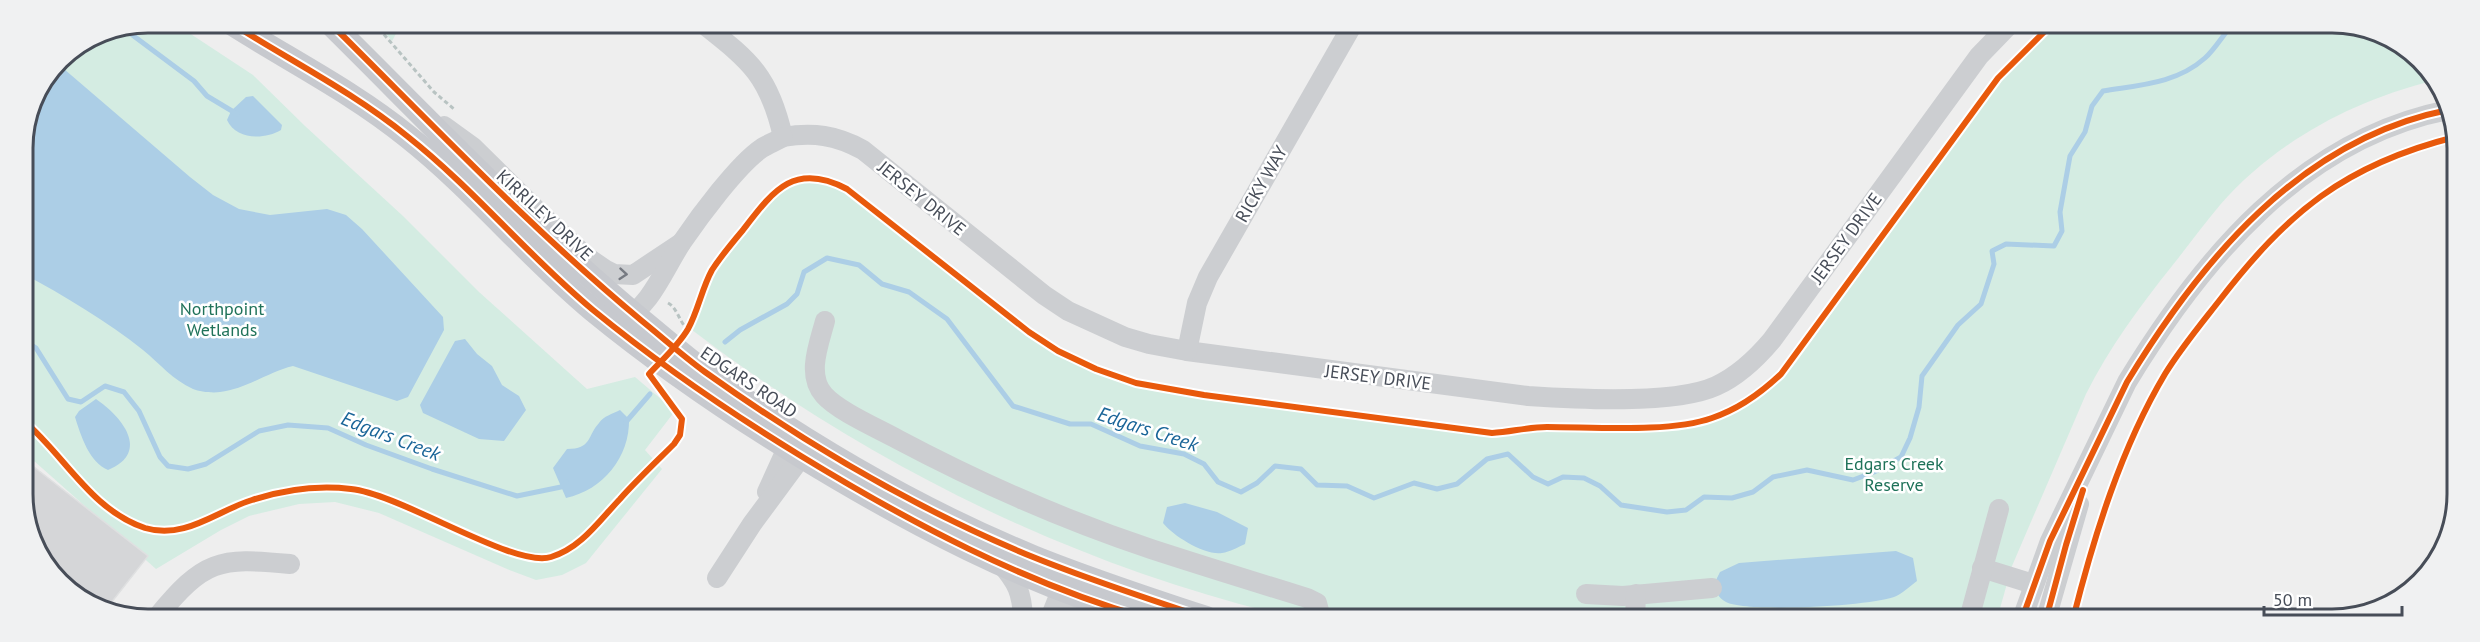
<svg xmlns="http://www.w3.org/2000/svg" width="2480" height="642" font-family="'PT Sans',sans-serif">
	<rect width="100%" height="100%" fill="#eee"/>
	<g fill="#d4ece2">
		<path d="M 148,23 L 174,23 L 253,75 L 305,126 L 403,216 L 479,292 L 587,389 L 635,377 L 675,411 L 645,450 L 662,469 L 586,563 L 562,575 L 536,580 L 507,569 L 379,513 L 335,502 L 299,504 L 249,516 L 221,530 L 156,569 L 25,453 L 23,140 L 35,93 L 60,59 L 100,32 Z"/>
		<path d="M 377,23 L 402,23 L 392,41 Z"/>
		<path d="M 2056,25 L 2357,25 L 2421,60 L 2432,81 C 2352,101 2275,142 2220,205 C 2203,225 2188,246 2172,266 C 2140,306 2109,348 2086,394 L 2012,566 L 1997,619 L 1295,618 C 1078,568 869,465 692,330 L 716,271 L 771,198 L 799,183 L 814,182 L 832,185 L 849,195 L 1031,339 L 1080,366 L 1115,380 L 1151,390 L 1183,396 L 1501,437 L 1527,432 L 1668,430 L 1692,427 L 1712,422 L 1758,400 L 1782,379 L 1797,361 L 2002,78 Z"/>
	</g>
	<g fill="#accee6">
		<path d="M 57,63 L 190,177 L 213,195 L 239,209 L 270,215 L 327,209 L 346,215 L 362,229 L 443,317 L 444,330 L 408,397 L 397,401 L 293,366 C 268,372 246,389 220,392 C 213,393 200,392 193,389 C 173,380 160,364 143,350 C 108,322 63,295 24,274 L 23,140 L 35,93 Z"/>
		<path d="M 253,96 L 282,125 L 281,130 C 264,140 236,140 227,120 L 231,111 L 246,97 Z"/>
		<path d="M 465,339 L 477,354 L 492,366 L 502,385 L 519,396 L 526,410 L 504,441 L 479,439 L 423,413 L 420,405 L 455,341 Z"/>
		<path d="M 96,399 C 121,416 152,452 108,470 C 89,462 81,436 75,417 L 79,411 Z"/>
		<path d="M 620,410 L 629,419 C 630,457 603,490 566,498 L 553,468 L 567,449 C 592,449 587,436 599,423 C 604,416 612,414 620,410 Z"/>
		<path d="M 1185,503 L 1217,512 L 1248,528 L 1245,544 C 1238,547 1230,552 1222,553 C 1206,556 1173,536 1163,523 L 1167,507 Z"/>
		<path d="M 1896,551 L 1913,558 L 1917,581 C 1910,586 1902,594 1894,597 C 1870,606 1747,613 1726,602 C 1718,598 1716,591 1714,584 L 1720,572 L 1739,563 Z"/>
	</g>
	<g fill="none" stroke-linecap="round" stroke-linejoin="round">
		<g stroke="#accee6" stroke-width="5">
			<path d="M 123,28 L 194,81 L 207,96 L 237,114"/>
			<path d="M 24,340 L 36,348 L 68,399 L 81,402 L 105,386 L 124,392 L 139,411 L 160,457 L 168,466 L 188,469 L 206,464 L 259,431 L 288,425 L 328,428 L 366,445 L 432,469 L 517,496 L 561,487 L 566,482"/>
			<path d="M 725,342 L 740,330 L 787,304 L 797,294 L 804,272 L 827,258 L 859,265 L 882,284 L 909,292 L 947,319 L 1013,406 L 1070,424 L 1091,424 L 1140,446 L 1184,454 L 1204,464 L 1218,482 L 1241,492 L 1257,483 L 1275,466 L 1301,469 L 1317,485 L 1347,486 L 1374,498 L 1414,483 L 1437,489 L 1457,484 L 1487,459 L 1508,454 L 1533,477 L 1548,484 L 1563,477 L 1584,478 L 1600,486 L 1621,505 L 1667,512 L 1686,510 L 1704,497 L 1732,498 L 1753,492 L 1773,477 L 1807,470 L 1853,480 L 1874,472 L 1901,457 L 1910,438 L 1919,407 L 1922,376 L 1958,325 L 1981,304 L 1994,264 L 1992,251 L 2006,244 L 2054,246 L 2062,231 L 2060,212 L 2070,156 L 2085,132 L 2092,106 L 2103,91 C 2138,85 2176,84 2205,58 C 2215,49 2223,35 2232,25"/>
			<path d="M 625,423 L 650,394"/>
		</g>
	</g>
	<path fill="#d5d6d8" stroke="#dfe0e1" stroke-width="1.5" d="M 25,460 L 148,556 L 107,608 L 59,582 L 25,519 Z"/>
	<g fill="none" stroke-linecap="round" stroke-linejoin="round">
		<g stroke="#b8c3c2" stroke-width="3" stroke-dasharray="4.5 3" stroke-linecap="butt">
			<path d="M 374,23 L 434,92 L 454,109"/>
			<path d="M 668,303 C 677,308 679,320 686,328"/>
		</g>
		<g stroke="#ccced1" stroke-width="20">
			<path d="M 702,23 C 750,61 769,75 783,137 C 813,132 836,135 863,150 L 1044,295 L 1068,311 L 1125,337 L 1149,344 L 1187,351 L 1528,396 C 1574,399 1675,405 1716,386 C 1738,376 1756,359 1772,340 L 1979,56 L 2009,25"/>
			<path d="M 444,126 L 473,147 L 550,223 L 587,257 L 606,270 L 614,274 L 633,275 L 681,243"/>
			<path d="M 621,321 C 651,307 664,269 682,242 C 699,217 738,164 762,148 C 769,144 776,141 783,137"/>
			<path d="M 825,321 C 819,344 806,375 824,395 C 838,411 877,428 897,439 C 978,482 1064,520 1151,549 C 1203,566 1255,582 1307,598 L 1317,603 L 1321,618"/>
			<path d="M 1187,351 L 1197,303 L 1208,277 L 1353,24"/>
			<path d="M 767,492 L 787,448 L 795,435"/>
			<path d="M 1001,564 C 1017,582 1022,593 1023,618"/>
			<path d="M 1982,568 L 2033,584"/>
			<path d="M 717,578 L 752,524 L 811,444"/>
			<path d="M 1586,594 L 1623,596 L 1712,588"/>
			<path d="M 157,617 C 204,560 218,557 290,564"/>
			<path d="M 1050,618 L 1067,576"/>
			<path d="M 1070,618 L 1084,582"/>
			<path d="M 1635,619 L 1636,594"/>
			<path d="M 1969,619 L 1999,509"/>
			<path d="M 2022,619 L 2050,541 L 2127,382 C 2201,260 2301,139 2448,110"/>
			<path d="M 2046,619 L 2079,504"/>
		</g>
		<g stroke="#c7c9ce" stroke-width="24">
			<path d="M 231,23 C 289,60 353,92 407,136 C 474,189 528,256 593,310 C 659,364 729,412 801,456 C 909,522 1024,583 1146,618"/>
			<path d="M 330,23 C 432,124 531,229 642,321 C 663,338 683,356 705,372 C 806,444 918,510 1033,557 C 1090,580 1148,599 1206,618"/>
		</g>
		<g stroke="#fff" stroke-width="10">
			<g id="cycleway">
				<path d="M 231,23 C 289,60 353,92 407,136 C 474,189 528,256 593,310 C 659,364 729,412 801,456 C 909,522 1024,583 1146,618"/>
				<path d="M 330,23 C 432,124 531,229 642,321 C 663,338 683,356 705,372 C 806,444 918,510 1033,557 C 1090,580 1148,599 1206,618"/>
				<path d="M 24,421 C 65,456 91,510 145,528 C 185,540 216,511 252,500 C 283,490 318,485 351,489 C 401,494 515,569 551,557 C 581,548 599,521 620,499 C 637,480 656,462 674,444 L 680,435 L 682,419 L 649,374 C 662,360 678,346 688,329 C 698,311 702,288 712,270 C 721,256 732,243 743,230 C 773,191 794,161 847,189 L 1029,332 L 1058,351 L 1096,369 L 1136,383 L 1204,395 L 1492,433 C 1511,432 1528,427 1547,427 C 1594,427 1670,433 1712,418 C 1739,409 1761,393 1781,374 L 1998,78 L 2051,25"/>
				<path d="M 2022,619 L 2050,541 L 2127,382 C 2201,260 2301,139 2448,110"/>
				<path d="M 2046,619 L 2066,545 L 2083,490"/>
				<path d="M 2073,619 C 2094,536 2121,448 2165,374 C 2181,348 2201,324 2219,301 C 2288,212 2344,165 2455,137"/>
			</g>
		</g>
		<use href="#cycleway" stroke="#e8590c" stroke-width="6"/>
	</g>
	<defs><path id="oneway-chevron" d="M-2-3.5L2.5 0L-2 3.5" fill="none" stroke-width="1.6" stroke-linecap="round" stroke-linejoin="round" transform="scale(1.5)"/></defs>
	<use stroke="#767a82" href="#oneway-chevron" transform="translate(623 274) rotate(5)"/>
	<g text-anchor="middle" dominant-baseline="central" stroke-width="5" stroke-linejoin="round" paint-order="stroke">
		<g font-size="18" fill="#474d58" stroke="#fff">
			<text transform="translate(1261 184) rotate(-60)">RICKY WAY</text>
			<text transform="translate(922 198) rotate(39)">JERSEY DRIVE</text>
			<text transform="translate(545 215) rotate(43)">KIRRILEY DRIVE</text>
			<text transform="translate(1846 238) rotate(-54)">JERSEY DRIVE</text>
			<text transform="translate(1378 377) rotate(7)">JERSEY DRIVE</text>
			<text transform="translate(749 382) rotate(34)">EDGARS ROAD</text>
		</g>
		<g font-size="18" fill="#1f7259" stroke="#fff">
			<text x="222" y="308">Northpoint<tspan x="222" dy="21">Wetlands</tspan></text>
			<text x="1894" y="463">Edgars Creek<tspan x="1894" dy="21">Reserve</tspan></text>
		</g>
		<g font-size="20" font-style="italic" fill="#1a6598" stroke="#fff">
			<text transform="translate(1148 429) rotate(18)">Edgars Creek</text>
			<text transform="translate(391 436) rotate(21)">Edgars Creek</text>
		</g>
	</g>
	<path d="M0 0H2480V642H0ZM148 33H2332A115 115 0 0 1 2447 148V494A115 115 0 0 1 2332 609H148A115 115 0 0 1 33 494V148A115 115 0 0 1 148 33Z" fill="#f0f1f2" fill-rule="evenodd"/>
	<path fill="none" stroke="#474d58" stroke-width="3" d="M148 33H2332A115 115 0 0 1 2447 148V494A115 115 0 0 1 2332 609H148A115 115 0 0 1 33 494V148A115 115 0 0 1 148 33Z"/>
	<path d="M2264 606v9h138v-9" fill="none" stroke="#474d58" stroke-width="3"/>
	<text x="2273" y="606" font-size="18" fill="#474d58" stroke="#ffffff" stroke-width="4.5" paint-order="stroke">50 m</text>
</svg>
